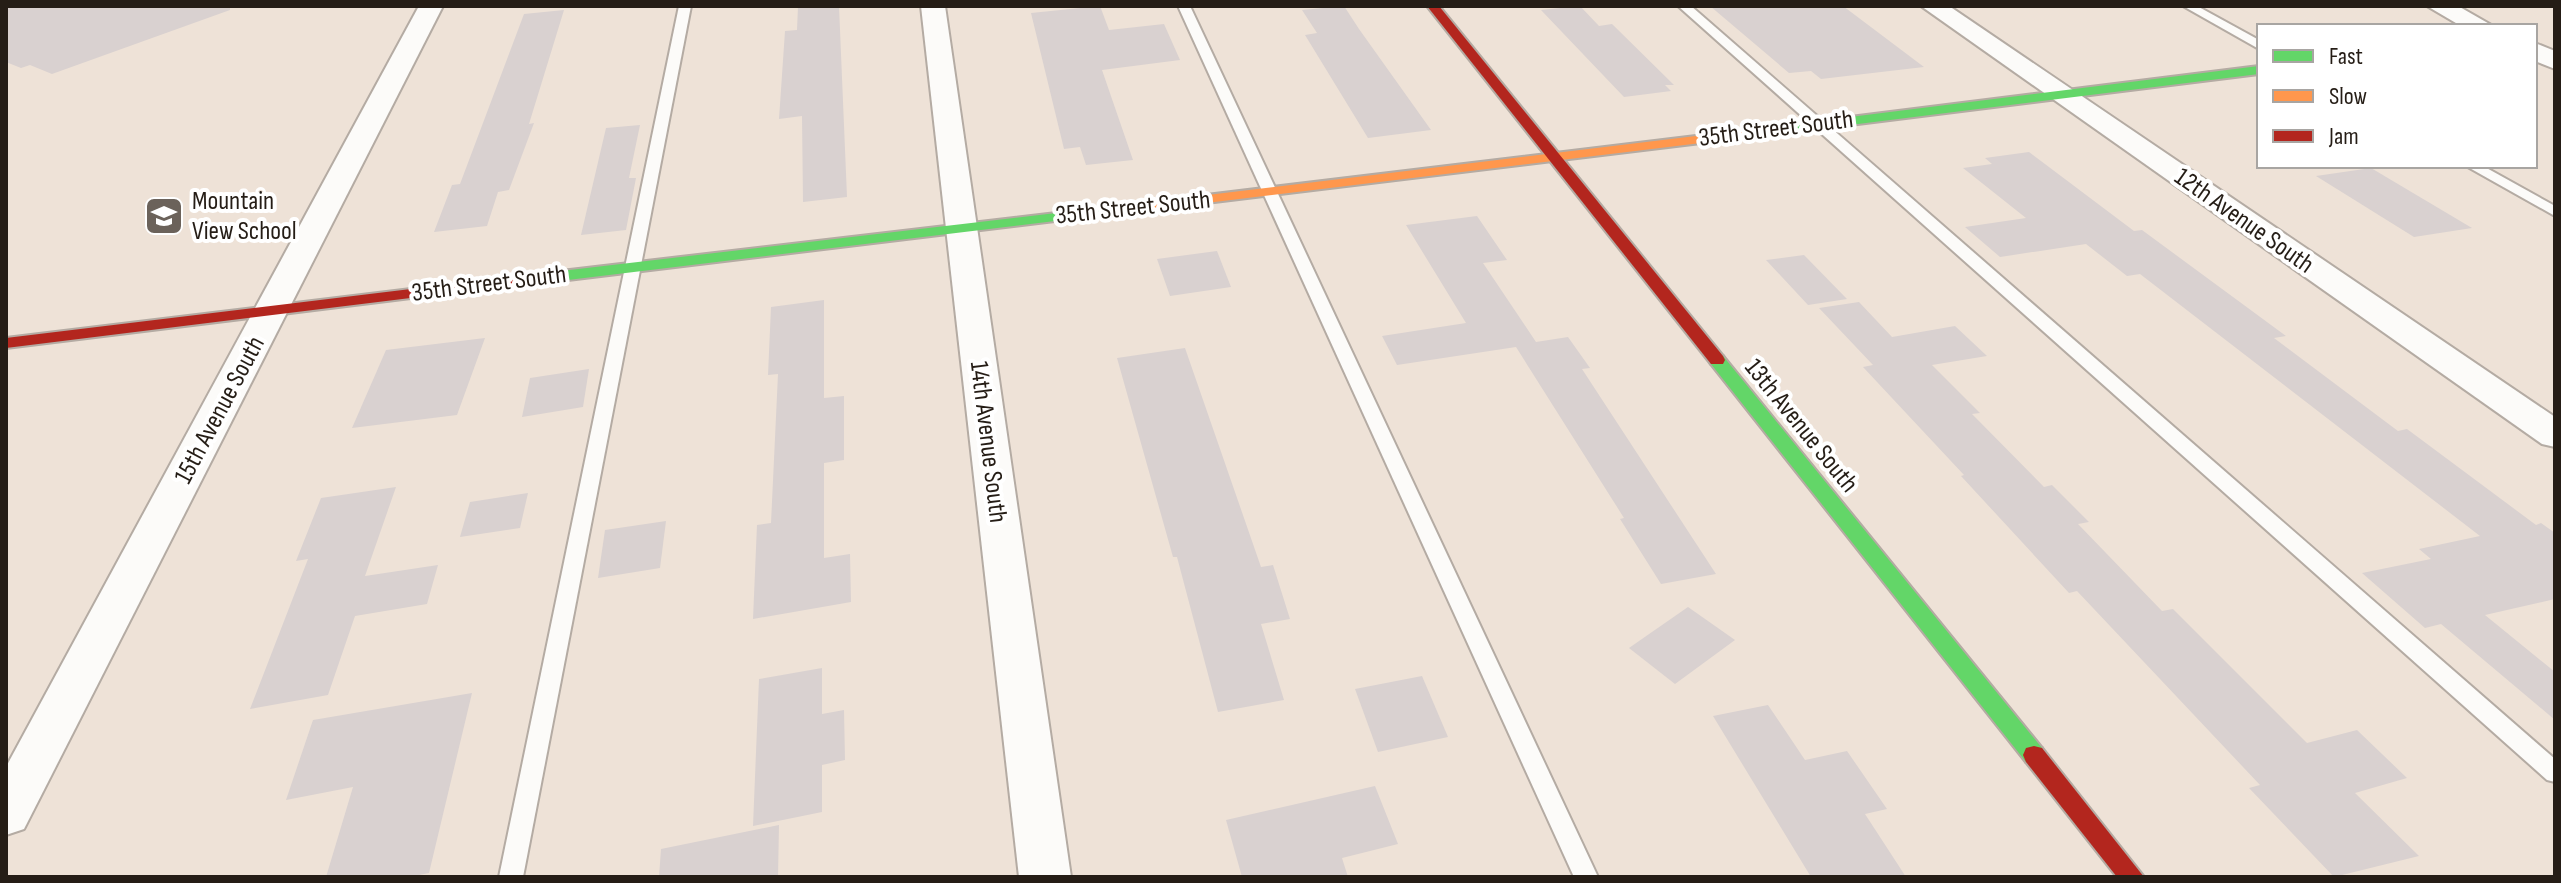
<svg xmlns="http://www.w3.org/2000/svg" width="2561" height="883" font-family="'Sofia Sans Condensed',sans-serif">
	<rect width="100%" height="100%" fill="#eee2d7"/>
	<g fill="#d9d1d0">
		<path d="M 6,6 L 230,6 L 230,10 L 52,74 L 30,65 L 21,68 L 6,62 Z"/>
		<path d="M 798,6 L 839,6 L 847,197 L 803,202 L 802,116 L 779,119 L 785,31 L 797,30 Z"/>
		<path d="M 1100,6 L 1109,30 L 1164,24 L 1180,60 L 1102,70 L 1133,160 L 1086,165 L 1080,147 L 1064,149 L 1031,13 Z"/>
		<path d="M 1344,6 L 1359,29 L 1431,130 L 1368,138 L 1305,35 L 1317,33 L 1302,10 Z"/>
		<path d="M 1580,6 L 1599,26 L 1612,24 L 1674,85 L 1665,85 L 1671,91 L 1624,97 L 1541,10 Z"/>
		<path d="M 1710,6 L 1843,6 L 1924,67 L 1821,79 L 1811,71 L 1789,73 Z"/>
		<path d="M 564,10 L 529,124 L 534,123 L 509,190 L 498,192 L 487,226 L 434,232 L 452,185 L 460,184 L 524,14 Z"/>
		<path d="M 640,125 L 629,178 L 636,178 L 626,230 L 581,235 L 606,128 Z"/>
		<path d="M 2029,152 L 2134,231 L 2142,230 L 2286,336 L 2274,338 L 2398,431 L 2407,429 L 2536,525 L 2541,523 L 2555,533 L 2555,599 L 2485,615 L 2555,672 L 2555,720 L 2441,624 L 2425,628 L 2362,573 L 2431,559 L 2419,549 L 2480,536 L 2140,274 L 2127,276 L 2086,244 L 2000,257 L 1965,227 L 2026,218 L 1963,168 L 1992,164 L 1985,158 Z"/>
		<path d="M 2371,168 L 2472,228 L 2414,237 L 2316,176 Z"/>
		<path d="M 1477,216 L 1507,260 L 1483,263 L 1536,342 L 1568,337 L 1590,368 L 1582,369 L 1716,574 L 1661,584 L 1620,519 L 1624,518 L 1516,347 L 1397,365 L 1382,336 L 1466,323 L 1406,225 Z"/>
		<path d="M 1217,251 L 1231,287 L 1170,296 L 1157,259 Z"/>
		<path d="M 1804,255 L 1847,299 L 1808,305 L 1766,260 Z"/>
		<path d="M 824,300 L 824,398 L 844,396 L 844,460 L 824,463 L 824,558 L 850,554 L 851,602 L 753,619 L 757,525 L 771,523 L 778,374 L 768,375 L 771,307 Z"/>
		<path d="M 1859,302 L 1892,337 L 1955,326 L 1987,356 L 1932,365 L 1980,413 L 1972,414 L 2044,487 L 2052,485 L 2089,522 L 2078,524 L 2162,611 L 2173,609 L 2307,743 L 2357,730 L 2407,778 L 2355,793 L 2419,856 L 2334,877 L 2249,788 L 2260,785 L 2077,591 L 2069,593 L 1961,476 L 1964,475 L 1863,367 L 1873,365 L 1819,308 Z"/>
		<path d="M 485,338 L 457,415 L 352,428 L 386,350 Z"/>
		<path d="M 1185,348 L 1261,567 L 1273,565 L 1290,619 L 1261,624 L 1284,700 L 1218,712 L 1177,557 L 1173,557 L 1117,358 Z"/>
		<path d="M 589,369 L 583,407 L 522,417 L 530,378 Z"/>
		<path d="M 396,487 L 365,576 L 438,565 L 427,604 L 355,616 L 328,695 L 250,709 L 308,559 L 296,561 L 321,498 Z"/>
		<path d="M 528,493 L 520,528 L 460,537 L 470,502 Z"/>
		<path d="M 666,521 L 660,568 L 598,578 L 605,530 Z"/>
		<path d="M 1688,607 L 1735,640 L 1675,684 L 1629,648 Z"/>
		<path d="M 822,668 L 822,714 L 844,710 L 845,760 L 822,765 L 822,812 L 753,826 L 759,679 Z"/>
		<path d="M 1422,676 L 1448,737 L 1378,752 L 1355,689 Z"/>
		<path d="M 472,693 L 429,873 L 409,877 L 326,877 L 353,787 L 286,800 L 313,720 Z"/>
		<path d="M 1768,705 L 1805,760 L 1847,751 L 1887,809 L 1865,814 L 1906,877 L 1811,877 L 1713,716 Z"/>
		<path d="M 1375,786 L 1398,844 L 1342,858 L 1348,877 L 1242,877 L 1226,820 Z"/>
		<path d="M 779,825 L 778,877 L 659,877 L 661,849 Z"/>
	</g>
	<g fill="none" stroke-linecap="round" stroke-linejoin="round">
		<g stroke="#b4aba3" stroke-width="4">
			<g id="lane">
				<path d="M 679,6 L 691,6 L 523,877 L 499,877 Z"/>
				<path d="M 1178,6 L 1190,6 L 1598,877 L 1574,877 Z"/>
				<path d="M 1678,6 L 1691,6 L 2555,759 L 2555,782 L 2547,780 Z"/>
				<path d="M 2183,6 L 2197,6 L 2259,40 L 2259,49 Z"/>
				<path d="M 2466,166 L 2483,166 L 2555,206 L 2555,216 Z"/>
			</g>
		</g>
		<g stroke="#b4aba3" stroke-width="4">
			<g id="street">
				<path d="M 419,6 L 443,6 L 24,829 L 6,835 L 6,767 Z"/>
				<path d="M 921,6 L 945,6 L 1071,877 L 1019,877 Z"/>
				<path d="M 1921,6 L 1949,6 L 2555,417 L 2555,447 L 2542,444 Z"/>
				<path d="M 2427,6 L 2458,6 L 2493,26 L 2461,26 Z"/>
				<path d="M 2535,43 L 2555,51 L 2555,69 L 2535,61 Z"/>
			</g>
		</g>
		<g stroke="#b4aba3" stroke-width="4">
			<g id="fast">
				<path d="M 2259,66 L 2259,74 L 1762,136 L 1755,132 L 1762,128 Z"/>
				<path d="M 1124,205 L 1129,206 L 1129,212 L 510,287 L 502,282 L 510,277 Z"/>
				<path d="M 1717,355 L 1723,356 L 2042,748 L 2045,755 L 2042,762 L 2034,764 L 2026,762 L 1711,364 L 1709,360 Z"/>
			</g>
		</g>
		<g stroke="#b4aba3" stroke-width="4">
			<path id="slow" d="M 1762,128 L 1767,129 L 1767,135 L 1124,213 L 1117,209 L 1124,205 Z"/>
		</g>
		<g stroke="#b4aba3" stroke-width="4">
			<g id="jam">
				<path d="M 1427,6 L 1439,6 L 1723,356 L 1725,360 L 1723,364 L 1711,364 Z"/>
				<path d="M 510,277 L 518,282 L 516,285 L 6,348 L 6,338 Z"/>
				<path d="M 2034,746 L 2042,748 L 2144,877 L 2117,877 L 2026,762 L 2023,755 L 2026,748 Z"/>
			</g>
		</g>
		<use href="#lane" fill="#fcfbf9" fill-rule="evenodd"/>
		<use href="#street" fill="#fcfbf9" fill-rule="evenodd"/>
		<use href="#fast" fill="#63d668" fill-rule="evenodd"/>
		<use href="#slow" fill="#ff974d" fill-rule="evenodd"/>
		<use href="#jam" fill="#b3261e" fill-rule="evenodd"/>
	</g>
	<defs>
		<g id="school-square" transform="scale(2)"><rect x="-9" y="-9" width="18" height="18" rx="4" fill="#6b625a" stroke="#fff"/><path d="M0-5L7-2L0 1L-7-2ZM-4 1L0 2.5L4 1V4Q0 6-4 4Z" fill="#fff"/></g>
	</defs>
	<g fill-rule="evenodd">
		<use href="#school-square" x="164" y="216"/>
	</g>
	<g text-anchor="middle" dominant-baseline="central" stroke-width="8" stroke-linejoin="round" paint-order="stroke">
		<g font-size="26" fill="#251d16" stroke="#fff">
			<text transform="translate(1776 129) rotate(-7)">35th Street South</text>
			<text transform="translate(1133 208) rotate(-6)">35th Street South</text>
			<text transform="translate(2244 221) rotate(35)">12th Avenue South</text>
			<text transform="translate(489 284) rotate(-7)">35th Street South</text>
			<text transform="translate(220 410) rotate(-62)">15th Avenue South</text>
			<text transform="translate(1801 426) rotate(51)">13th Avenue South</text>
			<text transform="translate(988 442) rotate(83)">14th Avenue South</text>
		</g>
		<g font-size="26" fill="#251d16" stroke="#fff" text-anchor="start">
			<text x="192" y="201">Mountain<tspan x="192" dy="30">View School</tspan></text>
		</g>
	</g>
	<rect width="2561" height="883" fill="none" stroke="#251d16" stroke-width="16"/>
	<rect x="2257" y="24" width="280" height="144" fill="#ffffff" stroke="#a8a5a2" stroke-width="2"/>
	<rect x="2273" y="50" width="40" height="12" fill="#63d668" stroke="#a8a5a2" stroke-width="2"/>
	<text x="2329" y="64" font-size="24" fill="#251d16">Fast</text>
	<rect x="2273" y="90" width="40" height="12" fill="#ff974d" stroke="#a8a5a2" stroke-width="2"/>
	<text x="2329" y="104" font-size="24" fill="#251d16">Slow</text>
	<rect x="2273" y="130" width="40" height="12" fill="#b3261e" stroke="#a8a5a2" stroke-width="2"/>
	<text x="2329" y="144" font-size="24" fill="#251d16">Jam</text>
</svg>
